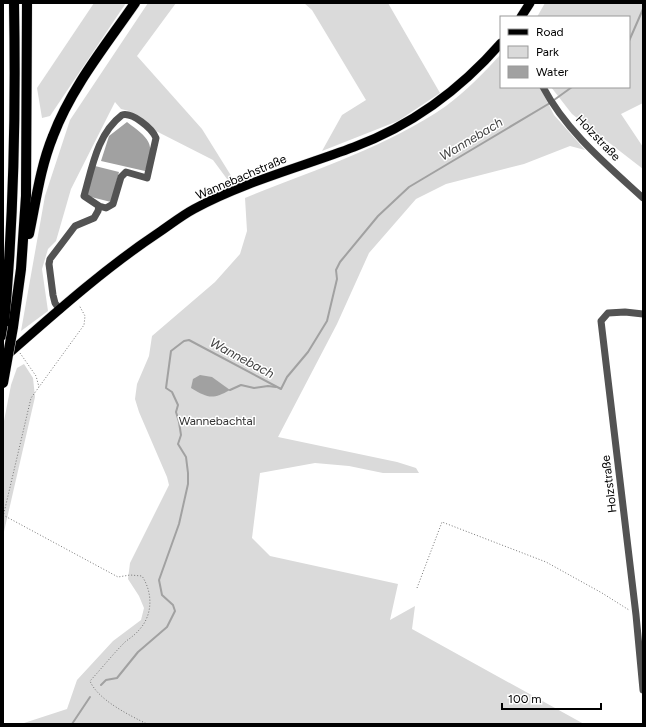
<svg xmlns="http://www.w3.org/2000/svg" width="646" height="727" font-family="Figtree,sans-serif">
	<rect width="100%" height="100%" fill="#fff"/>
	<g fill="#dadada">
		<path d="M 94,3 L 126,3 L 50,116 L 42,118 L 37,88 Z"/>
		<path d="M 148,3 L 176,3 L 137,56 L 202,129 L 235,182 L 230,183 L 213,160 L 154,130 L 129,111 L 121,109 L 115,102 L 71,189 L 56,241 L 48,249 L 42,269 L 48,311 L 21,331 L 45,196 L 70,120 Z"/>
		<path d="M 304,3 L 388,3 L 440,93 L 398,121 L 322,151 L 342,115 L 366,100 L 312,10 Z"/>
		<path d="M 545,3 L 643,3 L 643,103 L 621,114 L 643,147 L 643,169 L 572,114 L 551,87 L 629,87 L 629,17 L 537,17 Z"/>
		<path d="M 501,54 L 501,87 L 540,87 L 554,115 L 585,150 L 570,146 L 524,164 L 446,184 L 416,199 L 369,253 L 337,324 L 278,437 L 397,462 L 416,468 L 419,473 L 383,473 L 349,466 L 315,463 L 260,473 L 252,538 L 270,556 L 398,584 L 390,620 L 415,606 L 412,629 L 584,724 L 21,724 L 67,709 L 77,680 L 113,641 L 141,620 L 144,608 L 139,596 L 128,579 L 130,563 L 169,485 L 167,477 L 139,412 L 135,399 L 137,384 L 149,356 L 152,336 L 215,282 L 240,254 L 247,231 L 245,198 C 311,171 387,147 446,106 C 466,91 484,73 501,54 Z"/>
		<path d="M 24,364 L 33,378 L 35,397 L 3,536 L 3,426 L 11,385 L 17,368 Z"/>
	</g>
	<g fill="#a1a1a1">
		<path d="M 127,122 C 148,138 157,143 145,171 L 101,161 L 109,136 Z"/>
		<path d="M 95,166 L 119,172 L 111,202 L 87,196 Z"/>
		<path d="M 200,375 L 212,377 L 230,390 C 212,400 208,398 191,388 L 193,379 Z"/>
	</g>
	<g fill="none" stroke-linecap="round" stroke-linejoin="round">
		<g stroke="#a1a1a1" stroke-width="2">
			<path d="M 629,41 L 643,9"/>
			<path d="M 554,100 L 572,87"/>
			<path d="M 230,390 L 241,385 L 254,388 L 268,386 L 276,387"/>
			<path d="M 101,685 L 106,680 L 117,678 L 138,652 L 167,627 L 175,611 L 173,605 L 162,595 L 159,580 L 179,524 L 188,484 L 188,473 L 186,457 L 178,444 L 181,435 L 179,422 L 176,412 L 178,405 L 172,392 L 166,388 L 171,351 L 184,341 L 189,340 L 281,389 L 287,377 L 308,352 L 327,321 L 337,279 L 336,270 L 340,262 L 378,216 L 409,187 L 550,103"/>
			<path d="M 72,724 L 90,697"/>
		</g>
		<g stroke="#dbdbdb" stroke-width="10">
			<g id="major">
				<path d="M 521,17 L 530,3"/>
				<path d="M 6,356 C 55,313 104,269 158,233 C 170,225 181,216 194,209 C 244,182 301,167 354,147 C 413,125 460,90 501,43"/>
			</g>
		</g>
		<g stroke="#dbdbdb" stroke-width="11">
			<g id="highway">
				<path d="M 29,234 C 36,201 40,168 53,136 C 71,88 106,45 135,3"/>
				<path d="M 13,327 L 21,269 L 26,196 L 27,3"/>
				<path d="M 3,335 C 14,224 16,114 14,3"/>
			</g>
		</g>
		<g stroke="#757575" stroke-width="1" stroke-dasharray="1 2" stroke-linecap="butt">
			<path d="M 20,353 L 36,376 L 39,387"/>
			<path d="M 3,515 L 118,577 L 130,575 L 142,576 C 153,593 153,615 139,630 C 135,635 130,638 125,642 C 113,654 102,668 90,681 C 98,700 129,715 147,724"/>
			<path d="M 3,517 L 31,398 L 84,325 L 85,316 L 79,305"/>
			<path d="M 417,588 L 442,522 L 546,562 L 602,593 L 629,610"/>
		</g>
		<g stroke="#535353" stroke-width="7">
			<path d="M 543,87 C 566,131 607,165 643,198"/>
			<path d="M 60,310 L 55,303 L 53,295 L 49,264 L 50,259 L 75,226 L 94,218 L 98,211 L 99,206 L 106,208 L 113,204 L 121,177 L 126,172 L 147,178 L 156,138 C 152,128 132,112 122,115 C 97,134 92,168 84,196 L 99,206"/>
			<path d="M 643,314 L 625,312 L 608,313 L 601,321 L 636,615 L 643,690"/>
		</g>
		<use href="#major" stroke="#000" stroke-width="9"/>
		<use href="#highway" stroke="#000" stroke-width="10"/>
		<g stroke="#dbdbdb" stroke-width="11" stroke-linecap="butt">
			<path id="highway-bridge" d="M 3,383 L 13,327"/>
		</g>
		<use href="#highway-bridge" stroke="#000" stroke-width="10"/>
	</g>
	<g text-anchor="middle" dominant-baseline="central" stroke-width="3" stroke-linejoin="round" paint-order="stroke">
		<g font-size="12" fill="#000" stroke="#fff">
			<text transform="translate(598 138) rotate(46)">Holzstraße</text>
			<text transform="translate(241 177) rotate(-23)">Wannebachstraße</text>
			<text transform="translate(609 484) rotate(-97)">Holzstraße</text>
		</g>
		<g font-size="12" fill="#313131" stroke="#fff">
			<text x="217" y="421">Wannebachtal</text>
		</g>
		<g font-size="13" font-style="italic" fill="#424242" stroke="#fff">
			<text transform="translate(471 139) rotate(-31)">Wannebach</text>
			<text transform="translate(242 358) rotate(28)">Wannebach</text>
		</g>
	</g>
	<rect width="646" height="727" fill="none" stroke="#000000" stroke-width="8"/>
	<rect x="500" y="16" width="130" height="72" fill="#ffffff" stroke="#999999"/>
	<rect x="508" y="29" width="20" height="6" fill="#000000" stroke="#999999"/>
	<text x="536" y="36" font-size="12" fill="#000000">Road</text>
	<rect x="508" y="46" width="20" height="12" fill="#dadada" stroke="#999999"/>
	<text x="536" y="56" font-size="12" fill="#000000">Park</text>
	<rect x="508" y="66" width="20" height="12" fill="#a1a1a1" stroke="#999999"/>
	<text x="536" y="76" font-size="12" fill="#000000">Water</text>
	<path d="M502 703v6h99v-6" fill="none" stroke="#000000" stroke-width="2"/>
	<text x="508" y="703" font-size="12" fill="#000000" stroke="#ffffff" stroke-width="3" paint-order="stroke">100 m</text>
</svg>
